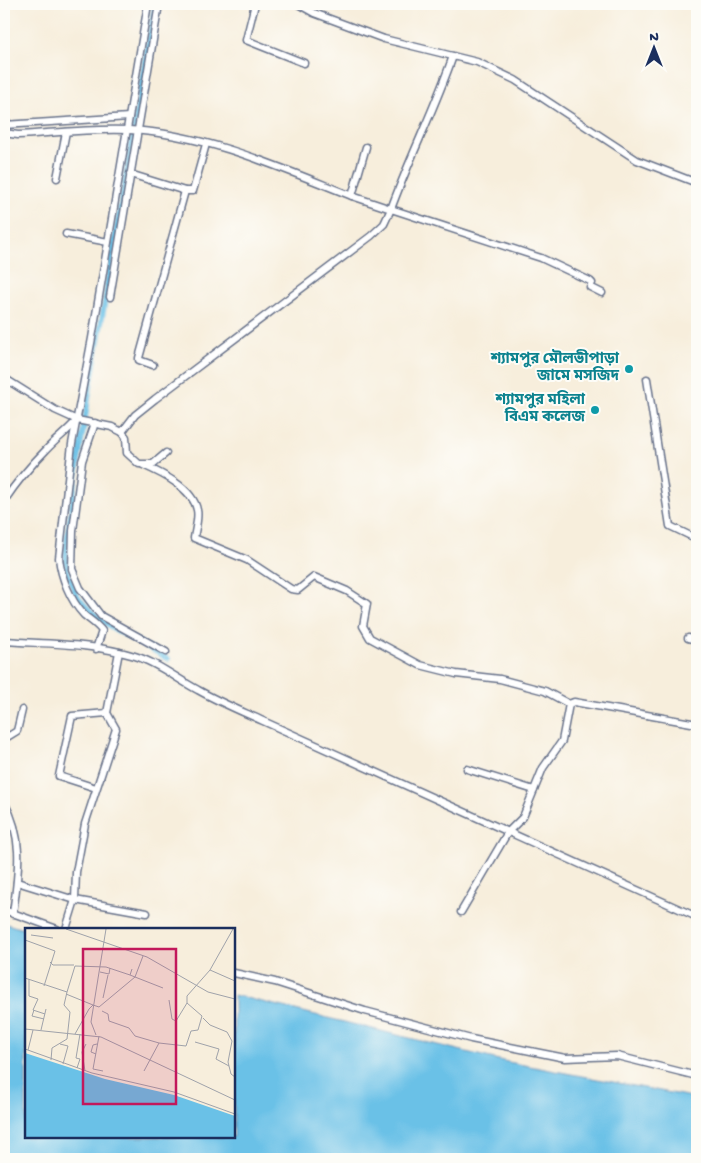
<svg xmlns="http://www.w3.org/2000/svg" width="701" height="1163" font-family="'Gochi Hand','Noto Sans Bengali',sans-serif">
	<rect width="100%" height="100%" fill="#fdfcf7"/>
	<filter id="ink" filterUnits="userSpaceOnUse"><feTurbulence type="fractalNoise" baseFrequency=".02" numOctaves="2"/><feDisplacementMap in="SourceGraphic" scale="10" xChannelSelector="R" yChannelSelector="G"/><feConvolveMatrix kernelMatrix="1 2 1 2 8 2 1 2 1" color-interpolation-filters="sRGB"/></filter>
	<filter id="wash" filterUnits="userSpaceOnUse"><feTurbulence type="fractalNoise" baseFrequency=".0096" numOctaves="4" result="noise"/><feDisplacementMap in="SourceGraphic" scale="20" xChannelSelector="R" yChannelSelector="G"/><feGaussianBlur stdDeviation="1.12" result="paint"/><feColorMatrix in="noise" values="0 0 0 0 0 0 0 0 0 0 0 0 0 0 0 0 0 1.4 0 .05"/><feComposite in="paint" operator="in"/></filter>
	<g filter="url(#wash)">
		<rect width="100%" height="100%" fill="#f7eedc"/>
		<path fill="#6ac1e7" stroke="#4278a2" d="M 4,923 L 26,930 L 26,1137 L 234,1137 L 234,995 L 503,1061 L 697,1098 L 697,1159 L 4,1159 Z"/>
		<g fill="none" stroke-linecap="round" stroke-linejoin="round">
			<g stroke="#6ac1e7" stroke-width="5.5">
				<path d="M 108,283 C 95,360 81,436 71,512 C 68,530 64,550 67,569 C 69,577 74,590 78,597 C 101,628 137,639 168,659"/>
				<path d="M 107,285 L 155,4"/>
			</g>
		</g>
	</g>
	<g filter="url(#ink)">
		<g fill="none" stroke-linecap="round" stroke-linejoin="round">
			<g stroke="#68728a" stroke-width="9">
				<g id="minor">
					<path d="M 255,4 L 246,40 L 304,63"/>
					<path d="M 298,4 L 314,13 L 384,39 L 477,62 L 515,80 L 637,160 L 697,183"/>
					<path d="M 4,125 L 129,117"/>
					<path d="M 4,133 L 18,135 C 54,133 92,128 129,130 C 206,134 281,168 352,196"/>
					<path d="M 366,147 L 352,196 L 391,209 C 410,157 435,108 453,56"/>
					<path d="M 130,174 L 185,191 L 193,191 L 206,144"/>
					<path d="M 57,178 L 66,132"/>
					<path d="M 66,234 L 108,242"/>
					<path d="M 110,297 L 159,4"/>
					<path d="M 153,365 L 139,360 L 139,358 L 185,191"/>
					<path d="M 4,378 L 55,410 L 77,420"/>
					<path d="M 647,379 L 670,526 L 697,539"/>
					<path d="M 95,423 L 82,461 L 73,531 L 72,569 L 80,588 L 101,616 L 166,652"/>
					<path d="M 122,432 L 126,437 L 127,453 L 139,464 L 153,464 L 166,453"/>
					<path d="M 143,465 C 161,473 193,488 197,510 C 199,518 195,530 194,538 L 247,560 L 291,589 L 298,590 L 314,577 L 347,591 L 367,604 L 363,626 L 370,638 L 420,665 L 456,674 L 500,679 L 545,691 L 569,704"/>
					<path d="M 4,501 C 16,483 30,466 46,450 C 56,439 67,432 77,420 L 112,427 L 122,432 L 135,415 L 155,399 L 371,236 L 384,224 L 391,209 L 541,258 L 590,281 L 592,283 L 590,287 L 602,293"/>
					<path d="M 688,638 L 697,640"/>
					<path d="M 4,641 C 47,644 93,643 135,656 C 158,663 177,679 198,690 C 219,702 241,711 263,721 C 408,785 552,852 697,917"/>
					<path d="M 96,649 L 102,631 C 97,624 90,620 84,615 C 70,600 61,577 59,558 L 72,444 L 92,338 L 148,4"/>
					<path d="M 119,652 L 107,713 L 116,729 L 85,824 L 76,872 L 75,900 L 147,913"/>
					<path d="M 4,739 L 17,731 L 22,710"/>
					<path d="M 467,769 L 534,790"/>
					<path d="M 96,788 L 59,776 L 72,716 L 107,713"/>
					<path d="M 4,802 C 25,840 18,873 13,914"/>
					<path d="M 17,882 L 75,900 L 66,929"/>
					<path d="M 4,910 L 57,929"/>
					<path d="M 461,912 L 508,832 L 523,817 L 543,768 L 562,741 L 569,704 L 574,702 L 697,724"/>
					<path d="M 234,973 L 275,982 L 365,1011 L 471,1039 L 565,1058 L 617,1056 L 697,1076"/>
				</g>
			</g>
			<use href="#minor" stroke="#fff" stroke-width="6"/>
		</g>
	</g>
	<g fill="#0f9aa8" stroke="#fdfcf7" stroke-width="2">
		<circle cx="629" cy="369" r="5"/>
		<circle cx="595" cy="410" r="5"/>
	</g>
	<g text-anchor="middle" dominant-baseline="central" stroke-width="4" stroke-linejoin="round" paint-order="stroke">
		<g font-size="15" font-weight="bold" fill="#0d838f" stroke="#fdfcf7" text-anchor="end">
			<text x="619" y="360">শ্যামপুর মৌলভীপাড়া<tspan x="619" dy="17">জামে মসজিদ</tspan></text>
			<text x="585" y="401">শ্যামপুর মহিলা<tspan x="585" dy="17">বিএম কলেজ</tspan></text>
		</g>
	</g>
	<g transform="translate(25 928)">
		<rect width="210" height="210" fill="#f7eedc"/>
		<path d="M 0,125 L 80,151 L 149,167 L 210,188 L 210,209 L 0,209 Z" fill="#6ac1e7"/>
		<path fill="none" stroke="#9fa2aa" stroke-width="1" d="M 41,1 L 122,29 L 183,64 L 210,71M 6,7 L 28,10M 0,12 L 30,23 L 19,58M 25,34 L 28,37 L 49,37M 107,41 L 105,47 L 110,49 L 118,28M 185,42 L 210,53M 75,44 L 84,46 L 85,40M 0,50 L 42,64 L 39,77 L 45,84 L 42,111 L 27,120 L 26,132M 4,51 L 4,68 L 13,71 L 8,82 L 20,86M 42,64 L 50,38 L 81,39 L 105,47M 41,66 L 68,77M 78,70 L 83,47M 144,72 L 147,91 L 151,93 L 162,75M 9,82 L 7,88 L 19,91M 77,83 L 83,86 L 84,93 L 104,100 L 110,108 L 134,115M 178,90 L 185,97 L 202,104 L 207,113 L 203,134 L 206,146 L 210,149M 0,101 L 76,109 L 210,172M 16,102 L 21,81M 50,106 L 64,81 L 68,77 L 74,79 L 110,49 L 138,60M 71,107 L 66,94 L 81,1M 74,108 L 68,141 L 78,143M 170,114 L 194,121 L 191,131 L 204,138M 35,116 L 43,118 L 38,136M 0,121 L 67,145 L 149,164 L 210,186M 3,122 L 8,102M 71,126 L 66,124 L 68,117 L 72,116M 52,140 L 55,131 L 51,130 L 55,106M 60,143 L 57,124 L 61,116M 119,143 L 134,115 L 161,118 L 166,103 L 173,102 L 177,88 L 162,75 L 162,68 L 185,42 L 208,1"/>
		<path fill="#c2185b" fill-opacity="0.15" stroke="#c2185b" stroke-width="2.5" d="M 58,21 L 151,21 L 151,176 L 58,176 Z"/>
		<rect width="210" height="210" fill="none" stroke="#1b2f5e" stroke-width="2.5"/>
	</g>
	<rect width="701" height="1163" fill="none" stroke="#fdfcf7" stroke-width="20"/>
	<g transform="translate(654 48)" stroke="#fdfcf7" stroke-width="4" paint-order="stroke">
	<path d="M0-4L9 19L0 12L-9 19Z" fill="#1b2f5e"/>
	<text y="-8" font-size="14" font-weight="bold" text-anchor="middle" fill="#1b2f5e">N</text>
	</g>
</svg>
